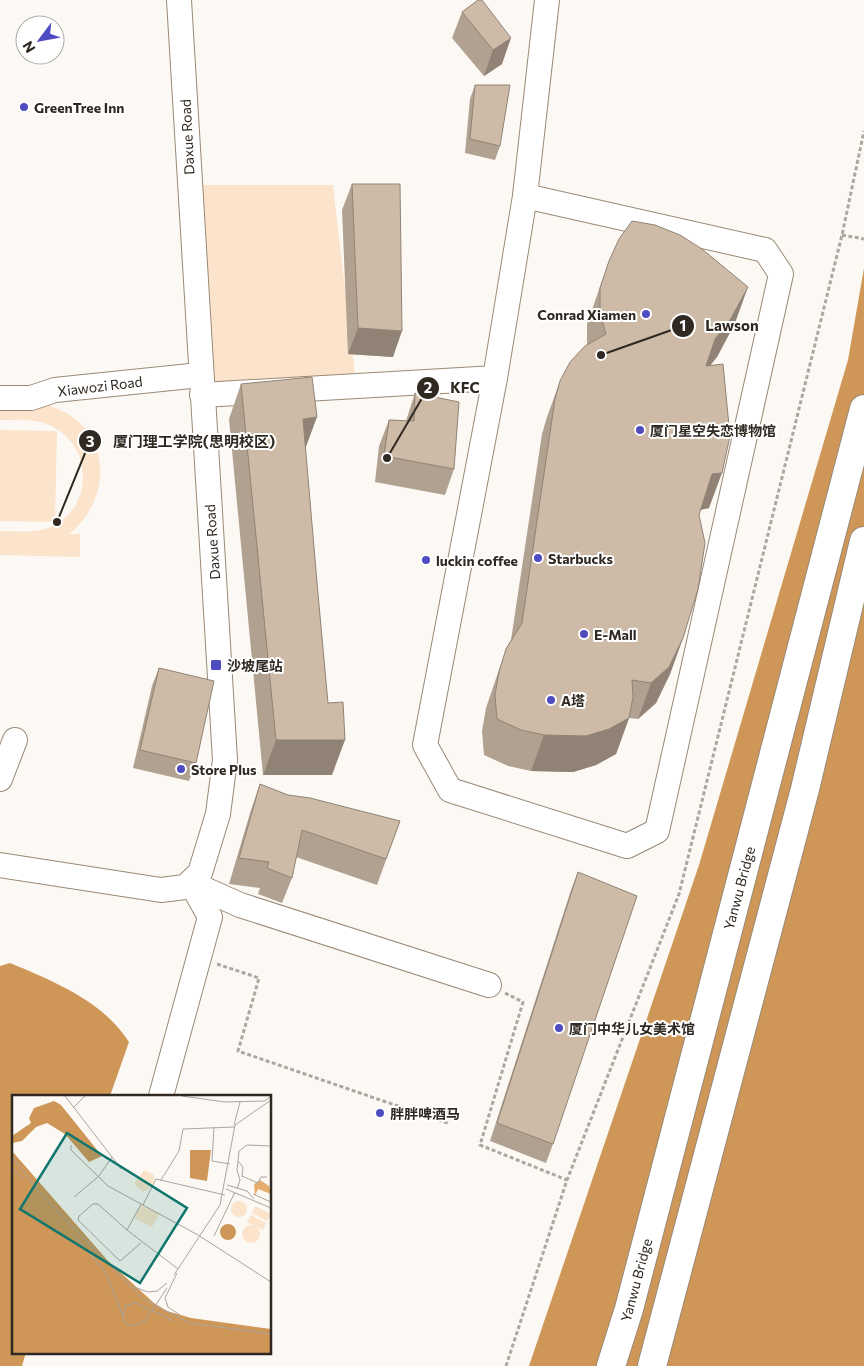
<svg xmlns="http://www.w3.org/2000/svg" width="864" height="1366" font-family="Commissioner,'Noto Sans SC',sans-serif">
	<rect width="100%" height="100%" fill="#fcf8f4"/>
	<g fill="#fbe4cb">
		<path d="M 193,185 L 333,185 L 356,383 L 216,393 Z"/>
		<path d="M 0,403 C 17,404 37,401 53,407 C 112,428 114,498 69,534 L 80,534 L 80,557 L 0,555 L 0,531 C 18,531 37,534 53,526 C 95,505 92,443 49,425 C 34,418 16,420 0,420 Z"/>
		<path d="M 0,430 L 57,431 L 55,522 L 0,521 Z"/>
	</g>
	<g fill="#ce9758">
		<path d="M 864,268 L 864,1366 L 529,1366 L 699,865 L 848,360 Z"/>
		<path d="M 10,963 C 53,981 103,1001 129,1042 L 110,1096 L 14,1096 L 14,1352 L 26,1352 L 22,1366 L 0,1366 L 0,966 Z"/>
	</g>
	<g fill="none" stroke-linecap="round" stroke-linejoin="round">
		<g stroke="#9a8976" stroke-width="26">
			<g id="minor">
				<path d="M 495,378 L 425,745 L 450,790 L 627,846 L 657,831 L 781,274 L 765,250 L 525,196"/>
				<path d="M 202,395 L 495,378 L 525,196 L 547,0"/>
				<path d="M 0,398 L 31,398 L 55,390 L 200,375"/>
				<path d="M 0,779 L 15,740"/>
				<path d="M 0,865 L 161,890 L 185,887 L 200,873 L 218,814 L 225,760 L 179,0"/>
				<path d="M 191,883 L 240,905 L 489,985"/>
				<path d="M 161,1096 L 210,917 L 191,883"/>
			</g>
		</g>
		<g stroke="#9a8976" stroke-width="30">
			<g id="highway">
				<path d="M 611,1366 L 629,1309 L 864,409"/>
				<path d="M 652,1366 L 805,789 L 864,541"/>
			</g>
		</g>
		<g stroke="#aca7a1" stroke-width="3" stroke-dasharray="4 2.5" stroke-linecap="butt">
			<path d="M 842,235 L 864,239"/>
			<path d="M 217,964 L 259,978 L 238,1051 L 450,1124"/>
			<path d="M 505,993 L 523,1002 L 480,1145 L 567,1180"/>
			<path d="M 506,1366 L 567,1180 L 679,894 L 842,235 L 864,131"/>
		</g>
		<use href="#minor" stroke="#fff" stroke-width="24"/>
		<use href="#highway" stroke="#fff" stroke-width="28"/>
	</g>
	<g fill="#b1a190">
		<path d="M 478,0 L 502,64 L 484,76 L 452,38 L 462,12 Z"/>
		<path d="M 475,85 L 500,146 L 495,160 L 465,153 L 470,99 Z"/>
		<path d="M 352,184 L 393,357 L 348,354 L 342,210 Z"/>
		<path d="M 609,261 L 735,323 L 717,357 L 710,366 L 709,508 L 700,510 L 699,515 L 683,638 L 670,674 L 656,703 L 638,719 L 629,718 L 616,754 L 596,765 L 573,772 L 531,771 L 508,766 L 484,755 L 482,731 L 486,708 L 506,649 L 511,640 L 542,434 L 547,417 L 560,381 L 587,345 L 587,324 Z"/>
		<path d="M 241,384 L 305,449 L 332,775 L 263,775 L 229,419 Z"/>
		<path d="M 415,393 L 454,469 L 445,495 L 375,482 L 379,446 L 389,420 L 406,421 Z"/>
		<path d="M 159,668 L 196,763 L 189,781 L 133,768 L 152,686 Z"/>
		<path d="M 260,784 L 288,795 L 400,821 L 377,885 L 296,857 L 292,878 L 282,903 L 258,894 L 260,888 L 229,884 L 251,810 Z"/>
		<path d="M 578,872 L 553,1144 L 546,1163 L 490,1141 L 571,890 Z"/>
	</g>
	<g fill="#908375">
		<path d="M 511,38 L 502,64 L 484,76 L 493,50 Z"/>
		<path d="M 748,287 L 735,323 L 717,357 L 702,374 L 715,339 Z"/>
		<path d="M 358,328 L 402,331 L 393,357 L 348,354 Z"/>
		<path d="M 317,417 L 304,452 L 303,419 Z"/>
		<path d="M 722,473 L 709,508 L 699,510 L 712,474 Z"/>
		<path d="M 683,638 L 670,674 L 656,703 L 638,719 L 651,683 Z"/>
		<path d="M 629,718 L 616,754 L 596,765 L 573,772 L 531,771 L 544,735 Z"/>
		<path d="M 276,740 L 345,740 L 332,775 L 263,775 Z"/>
	</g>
	<g fill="#cebba7" stroke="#908375">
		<path d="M 478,0 L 482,0 L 511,38 L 493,50 L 462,12 Z"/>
		<path d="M 475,85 L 510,85 L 500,146 L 470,139 Z"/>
		<path d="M 352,184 L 400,184 L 402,331 L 358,328 Z"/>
		<path d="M 632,221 L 655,225 L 680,235 L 702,249 L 748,287 L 729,322 L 715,339 L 706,366 L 723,364 L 730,436 L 722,473 L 712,474 L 699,515 L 705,543 L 698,589 L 683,638 L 669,667 L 651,683 L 632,680 L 633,697 L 629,718 L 609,729 L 586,736 L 544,735 L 521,730 L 497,719 L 495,695 L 499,672 L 506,649 L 522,623 L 555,399 L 560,381 L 570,362 L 585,346 L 606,334 L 600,314 L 600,288 L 609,261 L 619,239 Z"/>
		<path d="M 312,377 L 317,417 L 303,419 L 318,594 L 328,703 L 343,702 L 345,740 L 276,740 L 241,384 Z"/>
		<path d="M 415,393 L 459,402 L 454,469 L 384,456 L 389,420 L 414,421 Z"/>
		<path d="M 159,668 L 214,681 L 196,763 L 140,750 Z"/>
		<path d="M 260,784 L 288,795 L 310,798 L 400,821 L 386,859 L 302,830 L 292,878 L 267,868 L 269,862 L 239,858 Z"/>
		<path d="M 578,872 L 637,896 L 553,1144 L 497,1123 Z"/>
	</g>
	<g fill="#4f4cc2" stroke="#fff" stroke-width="2">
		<circle cx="24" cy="107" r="5"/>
		<circle cx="646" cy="314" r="5"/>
		<circle cx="640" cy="430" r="5"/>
		<circle cx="538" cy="558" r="5"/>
		<circle cx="426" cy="560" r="5"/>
		<circle cx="584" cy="634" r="5"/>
		<rect x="210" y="659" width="12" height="12" rx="2.5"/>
		<circle cx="551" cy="700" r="5"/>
		<circle cx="181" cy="769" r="5"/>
		<circle cx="559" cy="1028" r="5"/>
		<circle cx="380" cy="1113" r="5"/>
	</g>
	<g text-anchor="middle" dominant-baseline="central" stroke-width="4" stroke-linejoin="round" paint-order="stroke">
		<g font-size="14" font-weight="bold" fill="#302921" stroke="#fff" text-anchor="start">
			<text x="34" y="107">GreenTree Inn</text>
			<text x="636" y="314" text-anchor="end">Conrad Xiamen</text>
			<text x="650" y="430">厦门星空失恋博物馆</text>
			<text x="548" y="558">Starbucks</text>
			<text x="436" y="560">luckin coffee</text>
			<text x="594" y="634">E-Mall</text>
			<text x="227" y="665">沙坡尾站</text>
			<text x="561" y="700">A塔</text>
			<text x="191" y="769">Store Plus</text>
			<text x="569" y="1028">厦门中华儿女美术馆</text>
			<text x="390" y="1113">胖胖啤酒马</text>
		</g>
		<g font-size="14" fill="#302921" stroke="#fff">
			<text transform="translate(187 137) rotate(-93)">Daxue Road</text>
			<text transform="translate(100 386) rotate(-7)">Xiawozi Road</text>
			<text transform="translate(212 542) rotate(-94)">Daxue Road</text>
			<text transform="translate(739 888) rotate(-75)">Yanwu Bridge</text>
			<text transform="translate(636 1280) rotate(-75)">Yanwu Bridge</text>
		</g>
	</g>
	<g transform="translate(12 1095)">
		<rect width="259" height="259" fill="#fcf8f4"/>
		<path d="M 132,75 L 141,79 L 143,84 L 137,94 L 131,97 L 122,89 ZM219 114a8 8 0 1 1 16 0a8 8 0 1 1-16 0ZM 129,110 L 148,119 L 140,132 L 122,123 ZM 243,111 L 259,119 L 255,126 L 240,118 ZM 239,120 L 254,128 L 251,135 L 235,127 ZM230 139a9 9 0 1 1 18 0a9 9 0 1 1-18 0Z" fill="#fbe4cb"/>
		<path d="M 248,85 L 257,91 L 259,99 L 246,94 L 243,101 L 242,89 Z" fill="#e5ad6e"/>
		<path d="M 42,6 L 49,10 L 90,61 L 77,67 L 53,39 L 35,28 L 24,32 L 10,46 L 0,48 L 0,41 L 19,28 L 17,23 L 22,13 ZM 178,55 L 199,55 L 195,86 L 178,83 ZM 0,56 L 97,167 L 142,208 L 155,216 L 179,223 L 259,234 L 259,258 L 0,258 ZM208 137a8 8 0 1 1 16 0a8 8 0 1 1-16 0Z" fill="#ce9758"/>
		<path fill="none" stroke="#aaa5a0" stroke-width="1" d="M 53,1 L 100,62 L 87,81 L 62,102M 170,1 L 213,7 L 253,6 L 259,1M 62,12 L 73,1M 222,30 L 228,7M 202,32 L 200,66 L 218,69M 59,50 L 59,55 L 96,91 L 186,140 L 259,187M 0,61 L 26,96 L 131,204 L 178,228 L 259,239M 100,62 L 109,74M 226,66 L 231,72 L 230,82M 0,73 L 11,84M 230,81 L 246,88 L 249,82 L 255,82M 149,85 L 167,56 L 171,34 L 222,32M 215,90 L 235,96 L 242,104M 214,94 L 259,113M 225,94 L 228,85 L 225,75 L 227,56 L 235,50 L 259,51M 241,99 L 259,107M 129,109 L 115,135 L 166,174M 131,110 L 144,84 L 213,100M 115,135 L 86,109 L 81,109 L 67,121 L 66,125 L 108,166 L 129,148M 62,140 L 94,178 L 114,229 L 121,231 L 133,226 L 155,193M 202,141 L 223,97M 165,178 L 153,203 L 156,212 L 168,220M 162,180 L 208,110 L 223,30 L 259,5M 122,192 L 136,197 L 145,196 L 155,188M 111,220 L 114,210 L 124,208 L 162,226"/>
		<path fill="#0f766e" fill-opacity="0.15" stroke="#0f766e" stroke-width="2.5" d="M 55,38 L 175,113 L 128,188 L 8,114 Z"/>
		<rect width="259" height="259" fill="none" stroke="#302921" stroke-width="2.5"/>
	</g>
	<path fill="none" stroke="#302921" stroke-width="2" d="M601 355L683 326M387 458L428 388M57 522L90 441"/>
	<g fill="#302921" stroke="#fff" stroke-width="2">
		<circle cx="601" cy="355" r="5"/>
		<circle cx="387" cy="458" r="5"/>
		<circle cx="57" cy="522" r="5"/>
		<circle cx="683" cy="326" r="12"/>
		<circle cx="428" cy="388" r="12"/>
		<circle cx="90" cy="441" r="12"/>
	</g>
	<g font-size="15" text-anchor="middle" font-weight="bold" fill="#fff">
		<text x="683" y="331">1</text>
		<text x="428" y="393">2</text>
		<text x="90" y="447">3</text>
	</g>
	<g font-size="15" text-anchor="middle" font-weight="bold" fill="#302921" stroke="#fff" stroke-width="4" stroke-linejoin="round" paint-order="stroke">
		<text x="732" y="331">Lawson</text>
		<text x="465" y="393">KFC</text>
		<text x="194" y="447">厦门理工学院(思明校区)</text>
	</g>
	<g transform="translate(40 40) rotate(238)"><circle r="24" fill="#ffffff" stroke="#aca9a6"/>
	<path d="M0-4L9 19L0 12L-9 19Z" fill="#4f4cc2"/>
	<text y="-8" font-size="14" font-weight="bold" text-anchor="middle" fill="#302921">N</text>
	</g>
</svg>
